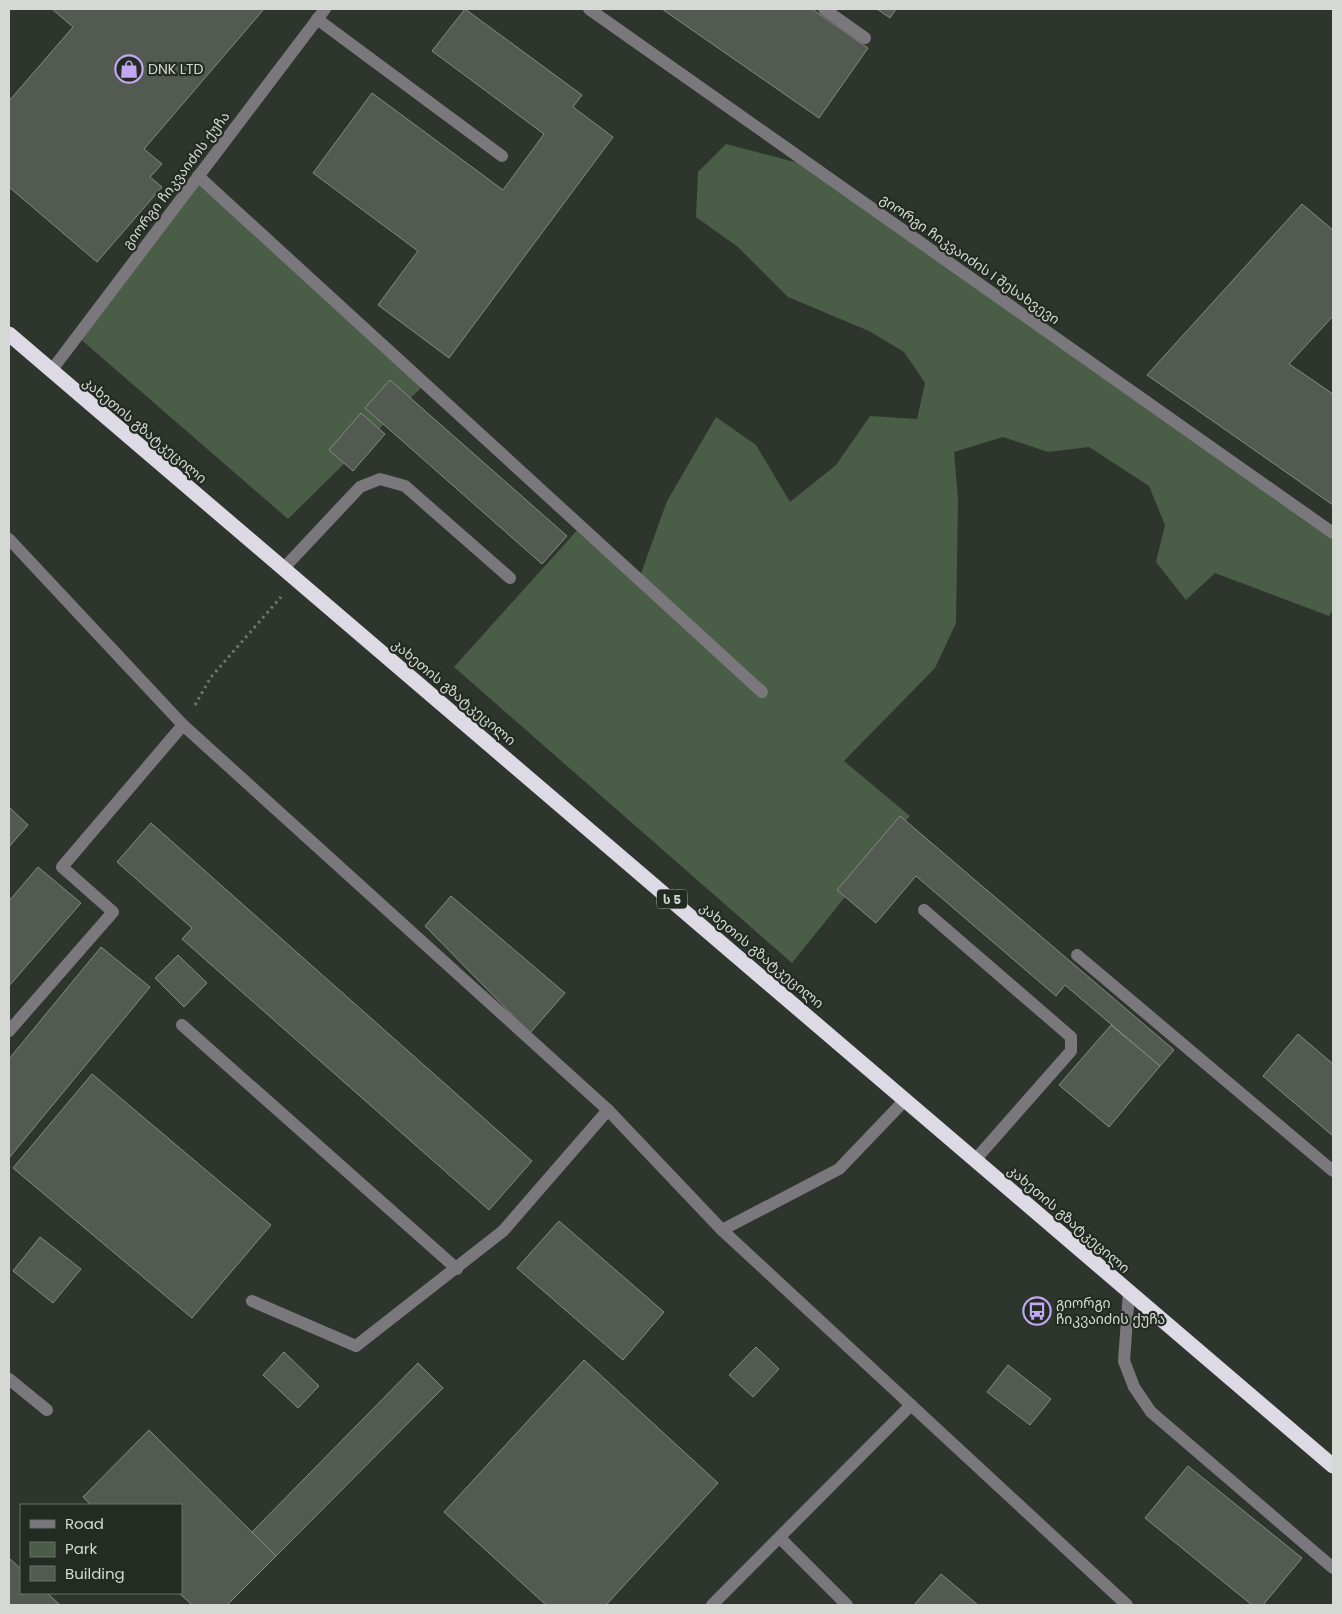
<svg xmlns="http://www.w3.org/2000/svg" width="1342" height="1614" font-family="Poppins,'Noto Sans Georgian',sans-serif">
	<rect width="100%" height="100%" fill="#2e352d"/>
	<g fill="#4a5e47">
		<path d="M 726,144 L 814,167 L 1333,533 L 1333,610 L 1329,616 L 1215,573 L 1186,600 L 1156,562 L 1165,525 L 1149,486 L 1089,447 L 1048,452 L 1003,437 L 954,452 L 958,499 L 956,623 L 935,668 L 844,761 L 910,816 L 792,963 L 454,667 L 581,526 L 639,579 L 667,501 L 716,417 L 756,445 L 790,502 L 836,465 L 870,416 L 917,419 L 925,383 L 904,352 L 869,331 L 788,297 L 738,247 L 696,217 L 698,172 Z"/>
		<path d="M 198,176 L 426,383 L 288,519 L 77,336 Z"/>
	</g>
	<g fill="#535a52" stroke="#838c82">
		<path d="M 52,9 L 264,9 L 144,149 L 162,164 L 150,177 L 162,187 L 97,262 L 9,187 L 9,101 L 73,27 Z"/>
		<path d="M 465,9 L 582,95 L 573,107 L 613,137 L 449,358 L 378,305 L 418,251 L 313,173 L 372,93 L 503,190 L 544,134 L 432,51 Z"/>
		<path d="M 662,9 L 812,9 L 868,48 L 819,118 Z"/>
		<path d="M 877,9 L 896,9 L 890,18 Z"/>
		<path d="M 1302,204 L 1333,230 L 1333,316 L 1289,364 L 1333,394 L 1333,505 L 1147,375 Z"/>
		<path d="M 390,380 L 567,536 L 542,564 L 365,408 Z"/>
		<path d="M 361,413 L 385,434 L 353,471 L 329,450 Z"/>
		<path d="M 9,807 L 28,825 L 9,847 Z"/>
		<path d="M 900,816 L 1174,1050 L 1160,1066 L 1065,985 L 1056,996 L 916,876 L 876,923 L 837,890 Z"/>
		<path d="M 151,823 L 532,1161 L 489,1210 L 182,939 L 192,928 L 117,862 Z"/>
		<path d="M 38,867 L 81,903 L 9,986 L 9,901 Z"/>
		<path d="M 451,896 L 565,993 L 530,1033 L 425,926 Z"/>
		<path d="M 101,947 L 150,987 L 9,1158 L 9,1059 Z"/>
		<path d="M 178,955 L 207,983 L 184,1007 L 155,978 Z"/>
		<path d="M 1111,1025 L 1160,1066 L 1109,1127 L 1059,1085 Z"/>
		<path d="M 1298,1034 L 1333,1064 L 1333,1136 L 1263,1076 Z"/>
		<path d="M 92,1074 L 271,1225 L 192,1318 L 13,1168 Z"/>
		<path d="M 559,1221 L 664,1312 L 623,1360 L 517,1268 Z"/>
		<path d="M 40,1237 L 81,1269 L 53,1303 L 13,1271 Z"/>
		<path d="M 756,1347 L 779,1369 L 753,1397 L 729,1375 Z"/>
		<path d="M 284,1352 L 319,1386 L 298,1408 L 263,1375 Z"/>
		<path d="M 584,1360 L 718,1483 L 606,1605 L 546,1605 L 444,1512 Z"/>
		<path d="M 418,1363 L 443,1388 L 276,1556 L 252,1532 Z"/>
		<path d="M 1008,1365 L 1051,1399 L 1030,1425 L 987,1392 Z"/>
		<path d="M 149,1430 L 276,1556 L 227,1605 L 192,1605 L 179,1593 L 181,1593 L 181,1505 L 91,1505 L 83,1497 Z"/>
		<path d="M 1188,1466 L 1302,1558 L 1263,1605 L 1252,1605 L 1145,1518 Z"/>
		<path d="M 9,1558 L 21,1569 L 21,1593 L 47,1593 L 60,1605 L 9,1605 Z"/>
		<path d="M 941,1574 L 978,1605 L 914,1605 Z"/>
	</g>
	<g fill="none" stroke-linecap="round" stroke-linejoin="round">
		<path stroke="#727871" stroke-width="3" stroke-dasharray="2.5 4" stroke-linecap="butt" d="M 195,705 L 211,677 L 281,597"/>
		<g stroke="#7a787d" stroke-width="12">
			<path d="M 589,9 L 1333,533"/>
			<path d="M 824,9 L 865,38"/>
			<path d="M 317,19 L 502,156"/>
			<path d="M 198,176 L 762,692"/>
			<path d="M 51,371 L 325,9"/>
			<path d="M 9,539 L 183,725 L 608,1110 L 722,1230 L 1127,1605"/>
			<path d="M 283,569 L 360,487 L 380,479 L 405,486 L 510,578"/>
			<path d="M 924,910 L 1071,1037 L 1071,1051 L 975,1160"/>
			<path d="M 1077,955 L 1333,1171"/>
			<path d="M 182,1025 L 457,1269"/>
			<path d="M 9,1031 L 113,912 L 62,867 L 183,725"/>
			<path d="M 722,1230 L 839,1169 L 905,1100"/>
			<path d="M 1129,1292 L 1124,1361 L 1134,1387 L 1151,1412 L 1333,1568"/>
			<path d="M 252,1301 L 356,1346 L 503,1231 L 608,1110"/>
			<path d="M 9,1379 L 47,1410"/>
			<path d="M 780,1538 L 847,1605"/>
			<path d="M 712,1605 L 911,1405"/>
		</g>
		<path stroke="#ddd9e5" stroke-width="15" d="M 9,334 L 1333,1466"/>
	</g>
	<defs>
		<g id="shop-ring" transform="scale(1.4375)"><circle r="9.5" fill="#242b23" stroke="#c2a8f3" stroke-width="1.5"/><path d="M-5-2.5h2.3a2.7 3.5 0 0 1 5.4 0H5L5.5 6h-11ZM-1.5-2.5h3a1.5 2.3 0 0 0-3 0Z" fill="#c2a8f3"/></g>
		<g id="bus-ring" transform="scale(1.4375)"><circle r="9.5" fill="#242b23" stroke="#c2a8f3" stroke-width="1.5"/><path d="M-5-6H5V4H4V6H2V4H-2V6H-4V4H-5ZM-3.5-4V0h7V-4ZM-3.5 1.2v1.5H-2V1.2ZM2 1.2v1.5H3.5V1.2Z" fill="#c2a8f3"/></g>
	</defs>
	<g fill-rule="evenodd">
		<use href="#shop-ring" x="129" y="69"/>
		<use href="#bus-ring" x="1037" y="1311"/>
	</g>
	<g text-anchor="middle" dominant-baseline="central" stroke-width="4.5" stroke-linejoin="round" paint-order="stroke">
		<rect fill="#242b23" stroke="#a0a59f" stroke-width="1" x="657" y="889.5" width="30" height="19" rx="4"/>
		<g font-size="12" font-weight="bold" fill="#d5d9d4">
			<text x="672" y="899">ს 5</text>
		</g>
		<g font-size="14" fill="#d5d9d4" stroke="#242b23" text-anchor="start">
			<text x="148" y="69">DNK LTD</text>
			<text x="1056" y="1303">გიორგი<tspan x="1056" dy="16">ჩიკვაიძის ქუჩა</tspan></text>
		</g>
		<g font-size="14" fill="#d5d9d4" stroke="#242b23">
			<text transform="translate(176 180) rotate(-53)">გიორგი ჩიკვაიძის ქუჩა</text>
			<text transform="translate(970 259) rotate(35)">გიორგი ჩიკვაიძის I შესახვევი</text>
			<text transform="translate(145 430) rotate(40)">კახეთის გზატკეცილი</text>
			<text transform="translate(454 692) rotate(40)">კახეთის გზატკეცილი</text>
			<text transform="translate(762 955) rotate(40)">კახეთის გზატკეცილი</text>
			<text transform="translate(1069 1219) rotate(41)">კახეთის გზატკეცილი</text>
		</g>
	</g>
	<rect width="1342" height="1614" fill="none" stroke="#d5d9d4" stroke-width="20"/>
	<rect x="20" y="1504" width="162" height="90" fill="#242b23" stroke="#6b716a"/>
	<rect x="30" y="1520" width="25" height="8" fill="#7a787d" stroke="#6b716a"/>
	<text x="65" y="1529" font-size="15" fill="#d5d9d4">Road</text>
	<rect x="30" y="1542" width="25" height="15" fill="#4a5e47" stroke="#6b716a"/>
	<text x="65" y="1554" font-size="15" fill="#d5d9d4">Park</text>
	<rect x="30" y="1566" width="25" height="15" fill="#535a52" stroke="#6b716a"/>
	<text x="65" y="1579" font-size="15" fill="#d5d9d4">Building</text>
</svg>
